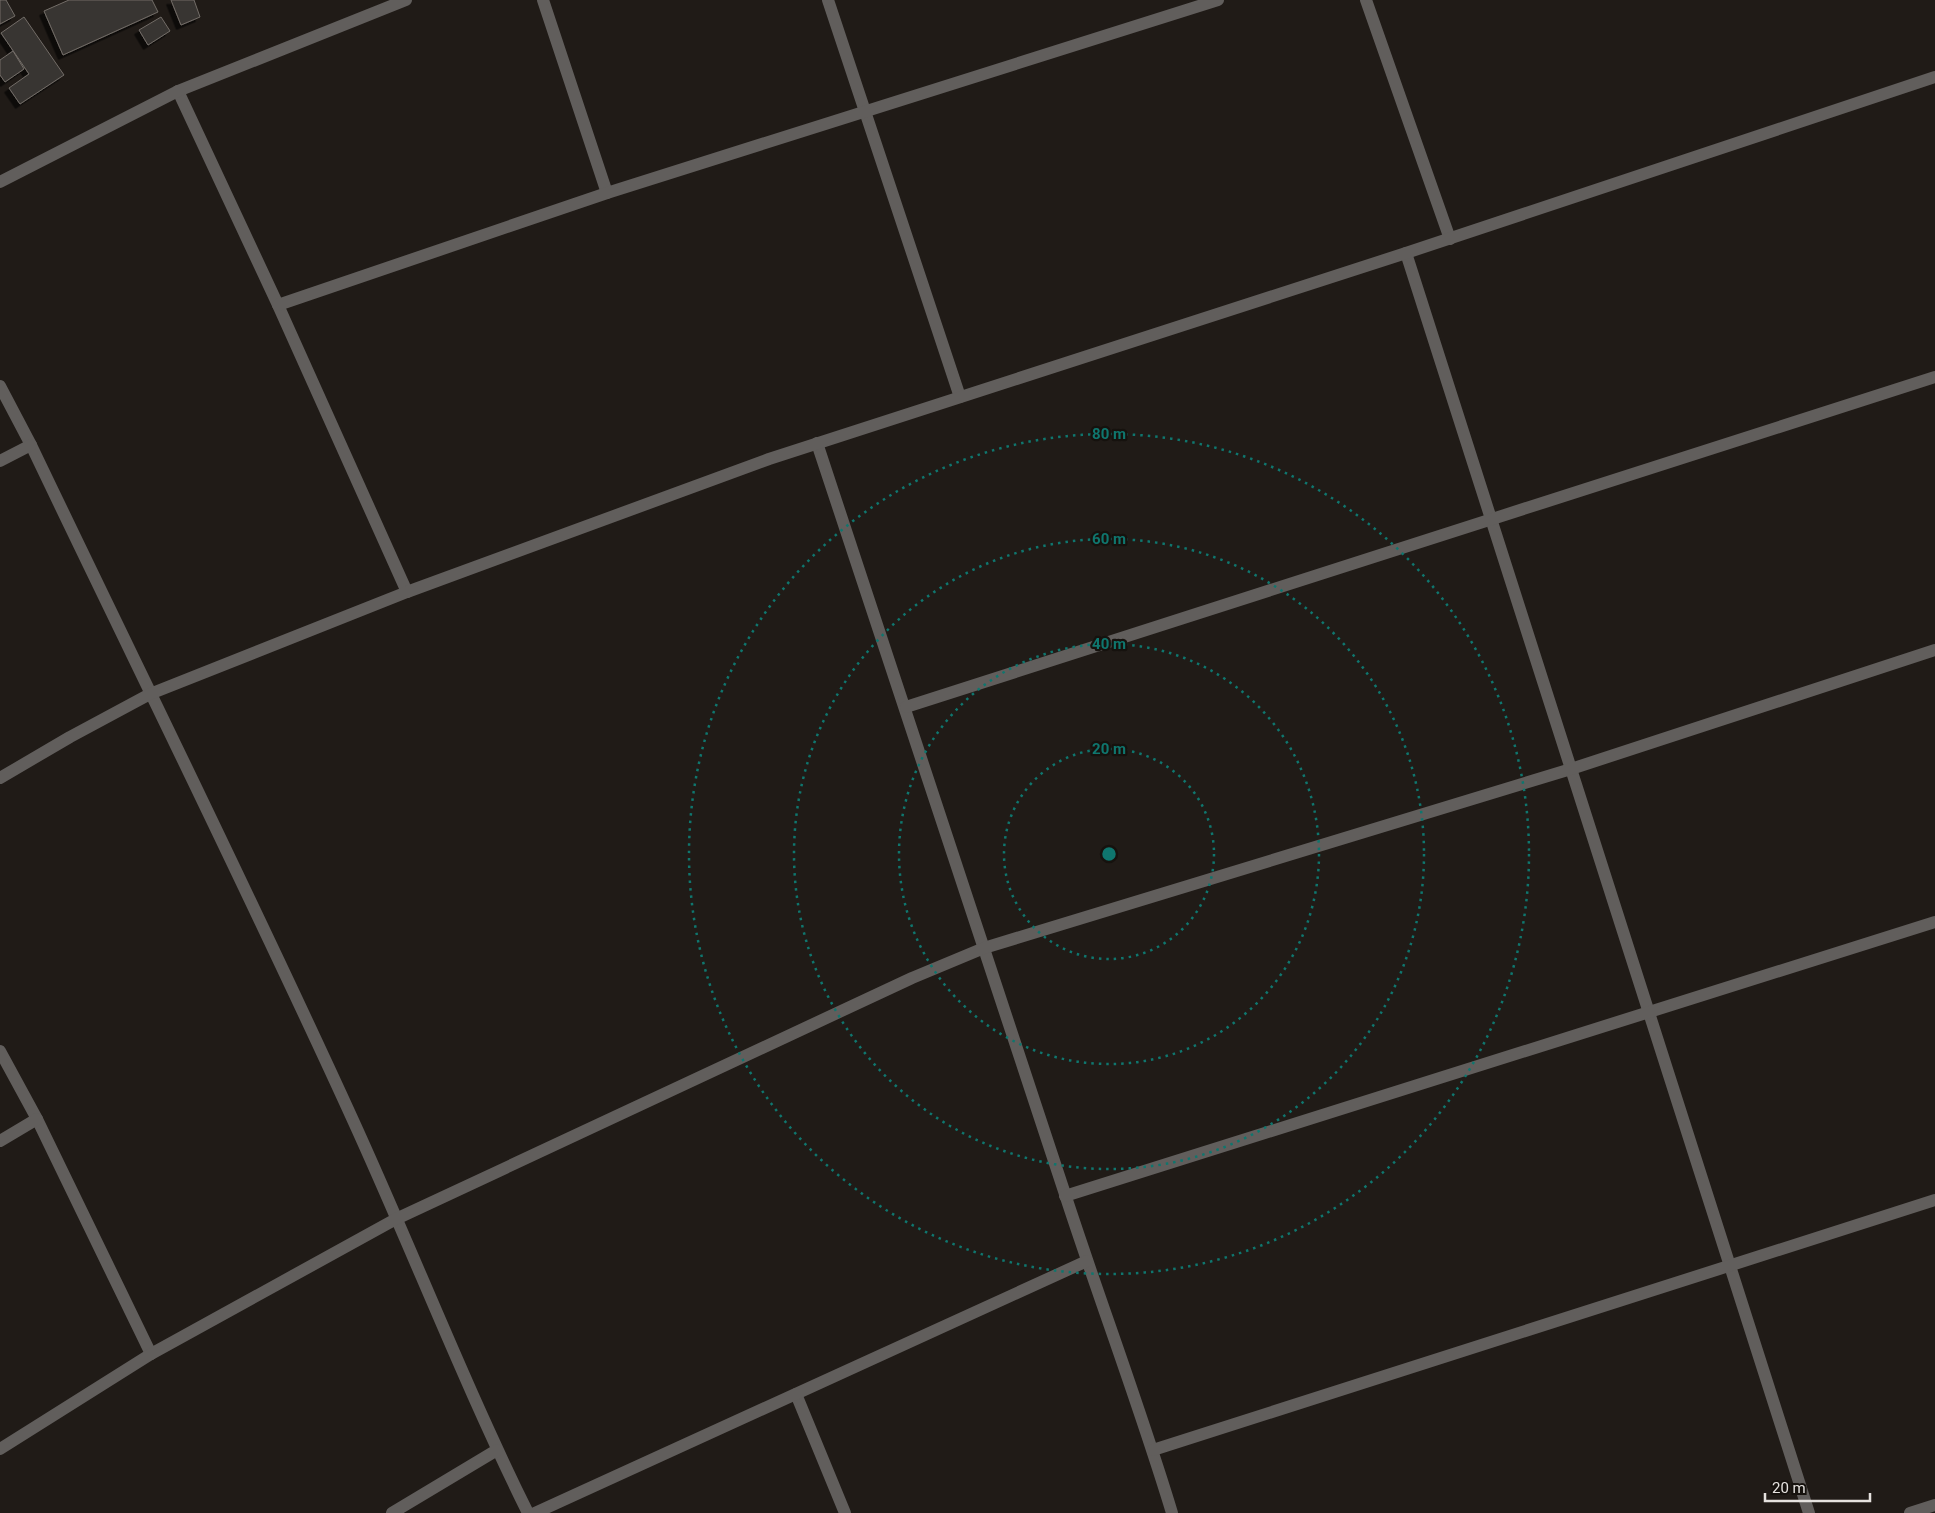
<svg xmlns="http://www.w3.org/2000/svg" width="1935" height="1513" font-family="Roboto,sans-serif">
	<defs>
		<filter id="shadow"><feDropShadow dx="-4.5" dy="4.5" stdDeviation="0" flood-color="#0009"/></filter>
	</defs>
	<rect width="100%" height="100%" fill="#201b17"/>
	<g fill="#393430" stroke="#726d68" filter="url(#shadow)">
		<path d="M 0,0 L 6,0 L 15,16 L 0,24 Z"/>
		<path d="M 69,0 L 152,0 L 158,12 L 63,55 L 44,11 Z"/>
		<path d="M 171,0 L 194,0 L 200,17 L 181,25 Z"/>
		<path d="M 24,17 L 64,75 L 20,104 L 9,88 L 29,74 L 1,33 Z"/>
		<path d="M 161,17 L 170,31 L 148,45 L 139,30 Z"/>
		<path d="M 13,51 L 24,69 L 5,82 L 0,75 L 0,60 Z"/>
	</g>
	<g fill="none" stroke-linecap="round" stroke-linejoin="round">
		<g stroke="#615e5c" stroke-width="12">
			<path d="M 543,0 L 607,193"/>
			<path d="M 828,0 L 960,397"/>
			<path d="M 1366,0 L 1450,239"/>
			<path d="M 178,91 L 278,305 L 407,592"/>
			<path d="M 0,182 L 178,91 L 406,0"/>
			<path d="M 1406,253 L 1809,1513"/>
			<path d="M 278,305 L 607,193 L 1218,0"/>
			<path d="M 0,386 L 31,445 C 138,669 249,892 352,1118 C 412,1249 464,1384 528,1513"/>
			<path d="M 817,443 C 901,692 982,942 1064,1191 C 1099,1299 1139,1404 1172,1513"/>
			<path d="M 0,461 L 31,445"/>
			<path d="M 906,707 L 1935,377"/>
			<path d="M 0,778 L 70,737 L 150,694 L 407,592 L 769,459 L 1406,253 L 1935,77"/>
			<path d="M 0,1051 L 37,1119 L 151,1354"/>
			<path d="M 0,1141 L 37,1119"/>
			<path d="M 1065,1196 L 1935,922"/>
			<path d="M 796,1394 L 845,1513"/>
			<path d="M 0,1449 L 151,1354 L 396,1219 L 912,978 L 984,948 L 1571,769 L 1935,650"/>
			<path d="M 1153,1450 L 1935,1200"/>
			<path d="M 392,1513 L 497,1450"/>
			<path d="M 535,1513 L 1087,1261"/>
			<path d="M 1910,1513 L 1935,1505"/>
		</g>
	</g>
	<g fill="none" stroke="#0f766e" stroke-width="2.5" stroke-dasharray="2.5 5">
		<circle cx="1109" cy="854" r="105"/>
		<circle cx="1109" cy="854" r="210"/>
		<circle cx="1109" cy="854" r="315"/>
		<circle cx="1109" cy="854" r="420"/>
	</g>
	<circle cx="1109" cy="854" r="8" fill="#0f766e" stroke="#16120e" stroke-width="2.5"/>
	<g font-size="15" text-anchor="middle" font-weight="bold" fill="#0f766e" stroke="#16120e" stroke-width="4.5" stroke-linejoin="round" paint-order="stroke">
		<text x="1109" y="439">80 m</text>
		<text x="1109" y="544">60 m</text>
		<text x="1109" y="649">40 m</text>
		<text x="1109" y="754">20 m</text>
	</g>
	<path d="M1765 1493v8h105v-8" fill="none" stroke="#e5e2df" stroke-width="2.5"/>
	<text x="1772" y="1493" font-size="15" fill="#e5e2df" stroke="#16120e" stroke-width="4" paint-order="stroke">20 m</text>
</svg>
